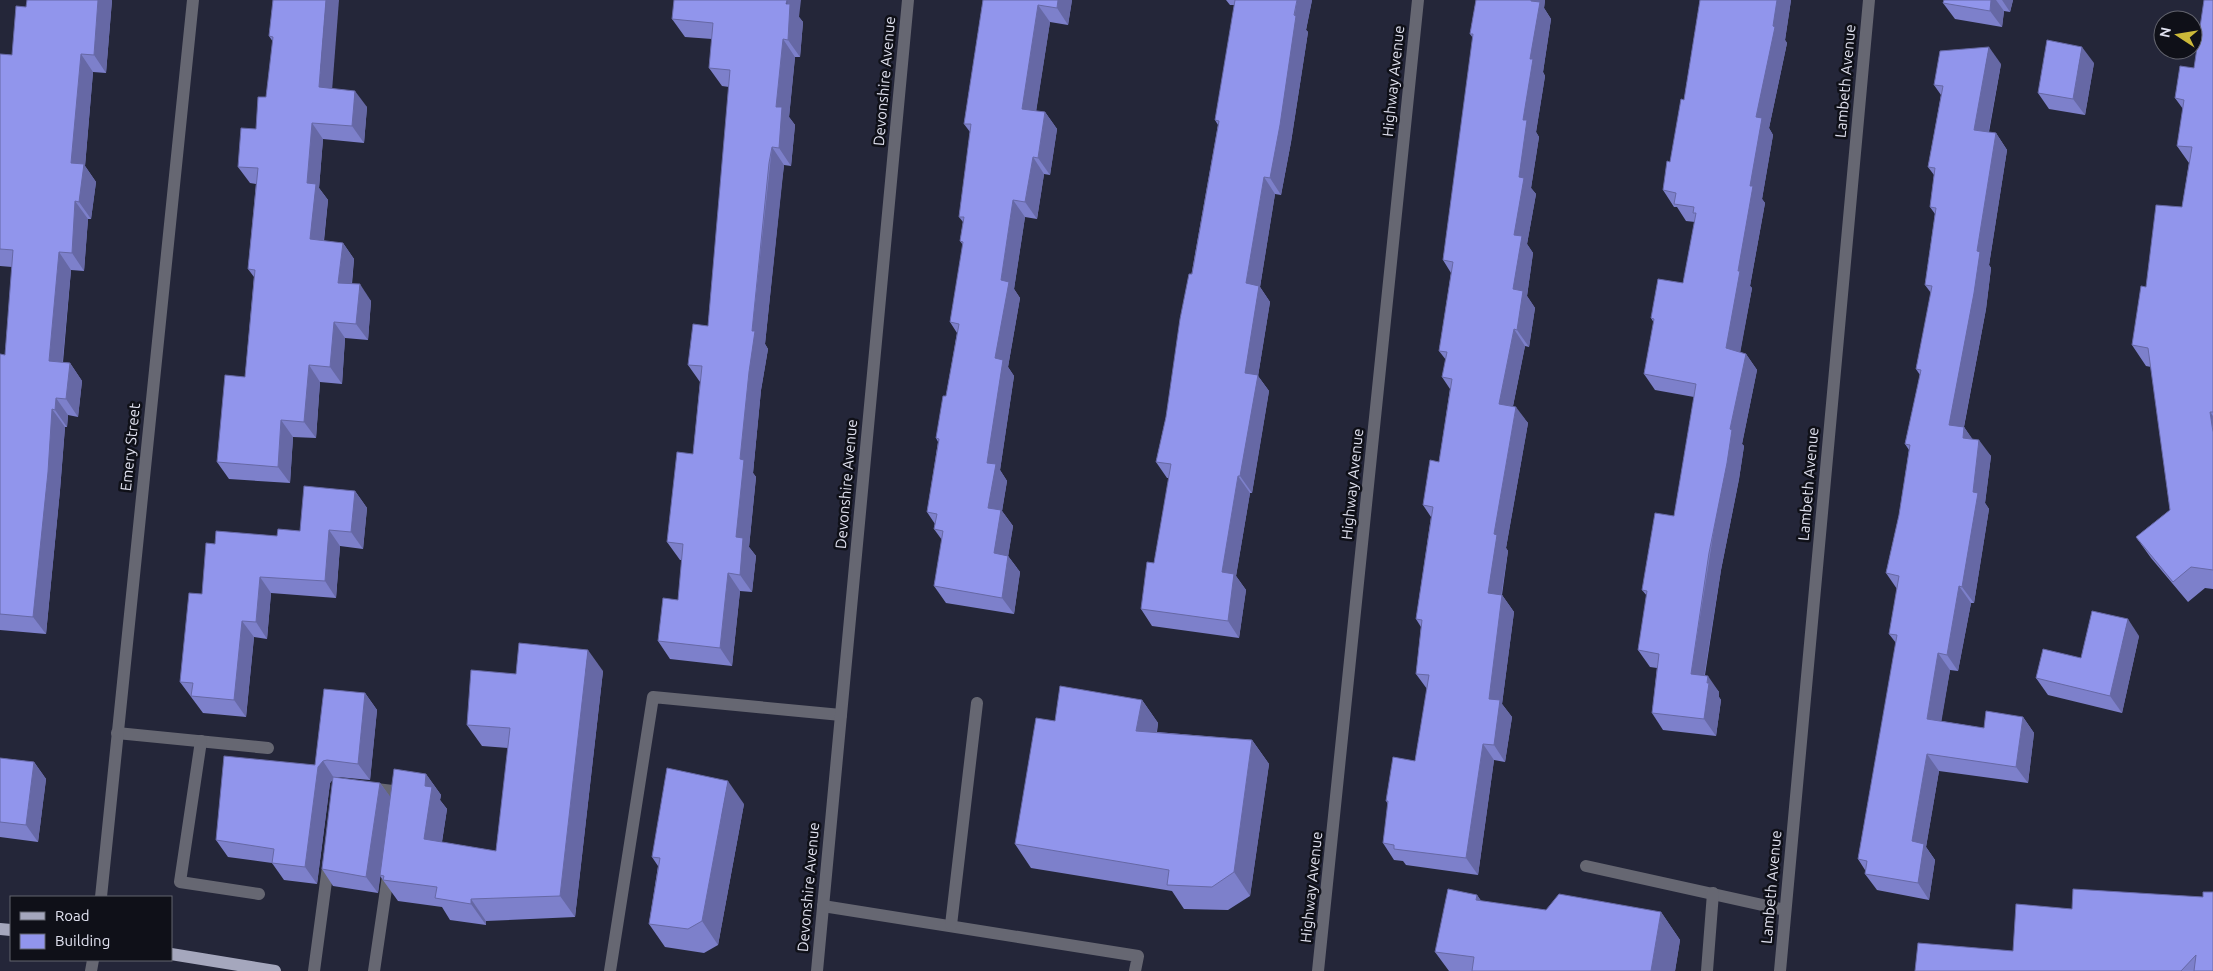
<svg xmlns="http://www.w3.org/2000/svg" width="2213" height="971" font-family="Ubuntu,sans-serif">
	<rect width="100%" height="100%" fill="#242639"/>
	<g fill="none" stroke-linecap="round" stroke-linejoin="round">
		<g stroke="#666772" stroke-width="12">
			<path d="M 117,733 L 268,748"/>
			<path d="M 201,741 L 180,882 L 259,894"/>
			<path d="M 368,788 L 401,792 L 400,799"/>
			<path d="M 1586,866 L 1785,910"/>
			<path d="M 101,897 L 193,0"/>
			<path d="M 823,906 L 1138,956 L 1135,971"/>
			<path d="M 951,925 L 977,703"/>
			<path d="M 91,971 L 93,960"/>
			<path d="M 314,971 L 329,859"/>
			<path d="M 374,971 L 389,869"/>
			<path d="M 610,971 L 653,697 L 841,715"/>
			<path d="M 817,971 L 908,0"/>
			<path d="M 1318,971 L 1418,0"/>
			<path d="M 1707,971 L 1713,893"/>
			<path d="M 1780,971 L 1869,0"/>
		</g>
		<g stroke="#a5a7bd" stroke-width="12">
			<path d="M 0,929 L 11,930"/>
			<path d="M 171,954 L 275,971"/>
		</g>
	</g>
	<g fill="#7d80cb">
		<path d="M 112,0 L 106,73 L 93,72 L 85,166 L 96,182 L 91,219 L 88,219 L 84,271 L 71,270 L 63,362 L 70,363 L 82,381 L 78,417 L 68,415 L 67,427 L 65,427 L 60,490 L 46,634 L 0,630 L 0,354 L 5,355 L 12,267 L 0,266 L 0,54 L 12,55 L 26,7 Z"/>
		<path d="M 273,0 L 332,89 L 367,107 L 364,143 L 323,139 L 319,188 L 328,200 L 324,241 L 343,243 L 354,259 L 352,284 L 371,301 L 368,340 L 345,338 L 342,384 L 320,382 L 316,438 L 293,437 L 290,483 L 229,479 L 217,462 L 245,377 L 254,277 L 248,269 L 256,184 L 250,183 L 238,167 L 256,129 L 266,97 L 273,42 L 269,36 Z"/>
		<path d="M 983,0 L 1072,0 L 1068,25 L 1050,22 L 1036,111 L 1045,112 L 1057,129 L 1050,175 L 1044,174 L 1037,219 L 1025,217 L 1014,289 L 1020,298 L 1008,367 L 1014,376 L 1000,470 L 1007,481 L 1002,511 L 1013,526 L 1008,556 L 1020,572 L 1014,614 L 946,603 L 934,586 L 942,540 L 934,529 L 935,524 L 927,512 L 938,442 L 936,438 L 946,396 L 957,333 L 950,322 L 963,245 L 960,241 L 963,222 L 959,217 L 970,132 L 964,124 Z"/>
		<path d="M 1226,0 L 1312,0 L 1306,30 L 1308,32 L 1291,142 L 1281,195 L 1275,194 L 1260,287 L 1270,302 L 1258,376 L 1269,391 L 1252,493 L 1250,493 L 1236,576 L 1246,590 L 1239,638 L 1152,626 L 1141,609 L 1154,563 L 1169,478 L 1167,478 L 1156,462 L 1166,417 L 1218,125 L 1215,120 L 1235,5 L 1230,5 Z"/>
		<path d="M 1476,0 L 1545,0 L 1544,8 L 1551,19 L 1543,72 L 1545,76 L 1536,132 L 1539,137 L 1531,188 L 1536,194 L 1527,244 L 1533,253 L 1527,296 L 1535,308 L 1529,347 L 1525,346 L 1513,406 L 1528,423 L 1506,548 L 1508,551 L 1502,595 L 1514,612 L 1502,704 L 1512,717 L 1505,762 L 1494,760 L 1478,875 L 1406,865 L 1403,861 L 1394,860 L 1383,843 L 1388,804 L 1386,801 L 1415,761 L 1427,689 L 1416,674 L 1421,627 L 1416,619 L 1431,517 L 1423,505 L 1439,462 L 1450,389 L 1442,377 L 1446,360 L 1439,351 L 1451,273 L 1443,260 L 1473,38 L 1470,34 Z"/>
		<path d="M 1700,0 L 1791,0 L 1785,40 L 1787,43 L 1769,128 L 1773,135 L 1762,199 L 1765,203 L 1750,286 L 1752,288 L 1740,352 L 1746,354 L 1757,370 L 1742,444 L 1744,446 L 1739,479 L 1721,570 L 1705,675 L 1719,692 L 1719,697 L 1721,700 L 1716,736 L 1663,730 L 1652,713 L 1657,668 L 1650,667 L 1638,650 L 1647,596 L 1642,590 L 1674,516 L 1694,397 L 1655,390 L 1644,374 L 1654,323 L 1651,318 L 1683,283 L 1695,222 L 1686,221 L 1677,207 L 1674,207 L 1663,190 L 1670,162 L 1684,100 Z"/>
		<path d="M 1944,0 L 2013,0 L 2010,12 L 2004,11 L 2002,27 L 1955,19 L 1943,3 Z"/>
		<path d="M 2213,0 L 2213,589 L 2205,588 L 2188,602 L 2151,558 L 2136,537 L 2170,510 L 2151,367 L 2146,366 L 2132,345 L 2146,287 L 2182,207 L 2189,163 L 2177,146 L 2183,109 L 2175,98 L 2194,68 Z"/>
		<path d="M 799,17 L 803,22 L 800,57 L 795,57 L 789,117 L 795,125 L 791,166 L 784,165 L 782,181 L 765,344 L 768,349 L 761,390 L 753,473 L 756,477 L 749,547 L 756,556 L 752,592 L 740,591 L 732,666 L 670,659 L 658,641 L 678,600 L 682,560 L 680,560 L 667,542 L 693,454 L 700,382 L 688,365 L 708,326 L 729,87 L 722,86 L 709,68 L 712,39 L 685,37 L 672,19 Z"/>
		<path d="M 2094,63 L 2085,115 L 2049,109 L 2038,93 Z"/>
		<path d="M 2001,64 L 1989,132 L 1996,133 L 2007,150 L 1989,265 L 1991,268 L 1986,309 L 1964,427 L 1972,439 L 1991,456 L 1985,503 L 1989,509 L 1974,603 L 1971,603 L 1958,671 L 1950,670 L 1941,721 L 1984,728 L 2023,717 L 2034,733 L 2028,783 L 1939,771 L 1926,847 L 1935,860 L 1929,900 L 1877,890 L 1865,874 L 1865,870 L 1858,859 L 1896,643 L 1889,634 L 1897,589 L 1886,573 L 1899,515 L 1909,450 L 1905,444 L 1920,375 L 1916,369 L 1931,293 L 1925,285 L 1935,214 L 1930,207 L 1934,175 L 1928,167 L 1941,95 L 1934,85 Z"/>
		<path d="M 355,491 L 367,508 L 363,549 L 340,546 L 336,598 L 271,593 L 267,639 L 254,637 L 246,717 L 203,713 L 180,682 L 215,544 L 277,536 L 300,531 Z"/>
		<path d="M 2139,636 L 2122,713 L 2048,695 L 2036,678 L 2081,658 Z"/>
		<path d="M 603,671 L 575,917 L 486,921 L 486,925 L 450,920 L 442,907 L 398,901 L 380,876 L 378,893 L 333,886 L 322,869 L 333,779 L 330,783 L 317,884 L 284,880 L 272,863 L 228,857 L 216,840 L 315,765 L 365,693 L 377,710 L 370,780 L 338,777 L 335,778 L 380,783 L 390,797 L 426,774 L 441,795 L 440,800 L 447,809 L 442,842 L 496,851 L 508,748 L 482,746 L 467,725 L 516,674 Z"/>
		<path d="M 1142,700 L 1158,723 L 1157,732 L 1252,740 L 1269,764 L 1250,896 L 1228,910 L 1184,909 L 1172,891 L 1031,868 L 1015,844 L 1055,721 Z"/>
		<path d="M 0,758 L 34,762 L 46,779 L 38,842 L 0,837 Z"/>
		<path d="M 744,804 L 718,945 L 704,953 L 665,947 L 649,924 L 658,866 L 652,857 Z"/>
		<path d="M 1477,895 L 1481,901 L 1546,910 L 1661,912 L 1680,940 L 1675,971 L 1449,971 L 1435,952 Z"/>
		<path d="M 2203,897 L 2213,971 L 1915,971 L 2013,951 L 2072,909 Z"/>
	</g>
	<g fill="#6668a5">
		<path d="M 98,0 L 112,0 L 106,73 L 94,55 Z"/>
		<path d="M 326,0 L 339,0 L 331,104 L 319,87 Z"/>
		<path d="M 787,0 L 801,0 L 799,17 L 803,22 L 800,57 L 788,40 Z"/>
		<path d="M 1058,0 L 1072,0 L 1068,25 L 1057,8 Z"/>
		<path d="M 1297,0 L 1312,0 L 1306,30 L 1308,32 L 1291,142 L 1281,195 L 1270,178 Z"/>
		<path d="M 1531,0 L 1545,0 L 1544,8 L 1551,19 L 1543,72 L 1545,76 L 1536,132 L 1539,137 L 1531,188 L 1536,194 L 1527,244 L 1533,253 L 1527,296 L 1535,308 L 1529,347 L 1517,330 L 1513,289 L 1514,235 L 1523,120 Z"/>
		<path d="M 1777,0 L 1791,0 L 1785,40 L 1787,43 L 1769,128 L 1773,135 L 1762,199 L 1765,203 L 1750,286 L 1752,288 L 1738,365 L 1726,348 L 1738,271 L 1756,117 Z"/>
		<path d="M 1991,0 L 1996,0 L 2004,11 L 2002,27 L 1990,11 Z"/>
		<path d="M 2002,0 L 2013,0 L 2010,12 Z"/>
		<path d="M 1038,5 L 1050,22 L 1034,125 L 1022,109 Z"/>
		<path d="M 783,39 L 795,57 L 789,117 L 795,125 L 791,166 L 779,148 L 776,107 Z"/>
		<path d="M 1989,47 L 2001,64 L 1986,146 L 1974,130 Z"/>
		<path d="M 2082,47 L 2094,63 L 2085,115 L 2073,99 Z"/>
		<path d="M 81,54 L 93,72 L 85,166 L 96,182 L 91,219 L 79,202 L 71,163 Z"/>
		<path d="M 355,91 L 367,107 L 364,143 L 352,126 Z"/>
		<path d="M 1045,112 L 1057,129 L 1050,175 L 1038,158 Z"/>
		<path d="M 312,123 L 323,139 L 319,188 L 328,200 L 322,256 L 310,239 L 307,183 Z"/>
		<path d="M 1996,133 L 2007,150 L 1989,265 L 1991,268 L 1986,309 L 1961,442 L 1949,425 Z"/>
		<path d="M 772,147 L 784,165 L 765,344 L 768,349 L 761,390 L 753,473 L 756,477 L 749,547 L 756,556 L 752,592 L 740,575 L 736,537 L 740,459 L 749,372 L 752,331 Z"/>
		<path d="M 1033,157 L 1044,174 L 1037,219 L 1025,202 Z"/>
		<path d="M 1264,177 L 1275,194 L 1260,287 L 1270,302 L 1258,376 L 1269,391 L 1252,493 L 1240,476 L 1246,283 Z"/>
		<path d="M 1013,200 L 1025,217 L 1014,289 L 1020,298 L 1008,367 L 1014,376 L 1000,470 L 1007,481 L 1002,511 L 1013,526 L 1006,570 L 994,553 L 988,508 L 987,463 L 1001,280 Z"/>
		<path d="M 75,201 L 88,219 L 84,271 L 72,253 Z"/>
		<path d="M 343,243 L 354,259 L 350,299 L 338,283 Z"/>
		<path d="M 59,252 L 71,270 L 61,378 L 49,361 Z"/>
		<path d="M 360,284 L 371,301 L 368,340 L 356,324 Z"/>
		<path d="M 334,322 L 345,338 L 342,384 L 330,367 Z"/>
		<path d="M 1514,329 L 1525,346 L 1510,421 L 1499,404 Z"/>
		<path d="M 1746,354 L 1757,370 L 1742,444 L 1744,446 L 1739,479 L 1721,570 L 1702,690 L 1691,674 L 1730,429 Z"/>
		<path d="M 70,363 L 82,381 L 78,417 L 66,399 Z"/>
		<path d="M 309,365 L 320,382 L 316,438 L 304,422 Z"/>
		<path d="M 56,398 L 68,415 L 67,427 L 55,410 Z"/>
		<path d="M 1516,407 L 1528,423 L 1506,548 L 1508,551 L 1499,610 L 1488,593 L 1494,534 Z"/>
		<path d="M 52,409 L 65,427 L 60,490 L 46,634 L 33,617 Z"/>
		<path d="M 2210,412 L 2213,416 L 2213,432 Z"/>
		<path d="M 281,420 L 293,437 L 290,483 L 278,467 Z"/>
		<path d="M 1964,427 L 1976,444 L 1963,438 Z"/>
		<path d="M 1979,440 L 1991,456 L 1985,503 L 1989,509 L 1974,603 L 1962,587 Z"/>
		<path d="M 1238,476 L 1250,493 L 1236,576 L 1246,590 L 1239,638 L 1228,621 L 1222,572 Z"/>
		<path d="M 355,491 L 367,508 L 363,549 L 351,532 Z"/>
		<path d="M 329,530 L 340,546 L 336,598 L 325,581 Z"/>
		<path d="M 1008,556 L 1020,572 L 1014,614 L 1002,598 Z"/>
		<path d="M 728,573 L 740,591 L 732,666 L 720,648 Z"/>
		<path d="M 260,577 L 271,593 L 267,639 L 256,622 Z"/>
		<path d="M 1959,586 L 1971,603 L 1958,671 L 1947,655 Z"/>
		<path d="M 1502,595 L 1514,612 L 1502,704 L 1512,717 L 1505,762 L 1494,745 L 1489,699 Z"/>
		<path d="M 2128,619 L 2139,636 L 2122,713 L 2110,696 Z"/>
		<path d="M 242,621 L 254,637 L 246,717 L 234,700 Z"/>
		<path d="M 588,650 L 603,671 L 575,917 L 560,896 Z"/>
		<path d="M 1938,653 L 1950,670 L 1939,736 L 1927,719 Z"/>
		<path d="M 1708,676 L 1719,692 L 1719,697 L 1721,700 L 1716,736 L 1704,719 Z"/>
		<path d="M 365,693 L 377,710 L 370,780 L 358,764 Z"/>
		<path d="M 1142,700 L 1158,723 L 1153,754 L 1136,731 Z"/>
		<path d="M 2023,717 L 2034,733 L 2028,783 L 2016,767 Z"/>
		<path d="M 1252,740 L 1269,764 L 1250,896 L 1234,872 Z"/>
		<path d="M 1483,744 L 1494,760 L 1478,875 L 1466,858 Z"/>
		<path d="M 1927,754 L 1939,771 L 1926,847 L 1935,860 L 1929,900 L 1918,883 L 1912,841 Z"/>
		<path d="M 323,761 L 334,778 L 330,783 L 317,884 L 305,867 L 318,767 Z"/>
		<path d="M 34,762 L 46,779 L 38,842 L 26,825 Z"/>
		<path d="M 426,774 L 441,795 L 440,800 L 447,809 L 439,860 L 424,839 L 425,786 Z"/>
		<path d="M 728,781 L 744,804 L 718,945 L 702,921 Z"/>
		<path d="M 380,783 L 392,799 L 378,893 L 366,877 Z"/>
		<path d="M 1477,895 L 1497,923 L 1476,900 Z"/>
		<path d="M 471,899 L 486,921 L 486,925 L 471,904 Z"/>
		<path d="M 1661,912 L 1680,940 L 1675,971 L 1651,971 Z"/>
	</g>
	<g fill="#9195ec" stroke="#6668a5">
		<path d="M 27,0 L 98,0 L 94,55 L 81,54 L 71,163 L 84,164 L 79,202 L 75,201 L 72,253 L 59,252 L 49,361 L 70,363 L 66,399 L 56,398 L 55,410 L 52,409 L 48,472 L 33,617 L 0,614 L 0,354 L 5,355 L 13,250 L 0,249 L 0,54 L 12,55 L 16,6 L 26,7 Z"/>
		<path d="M 273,0 L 326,0 L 319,87 L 355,91 L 352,126 L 312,123 L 307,183 L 316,184 L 310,239 L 343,243 L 338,283 L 360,284 L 356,324 L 334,322 L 330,367 L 309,365 L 304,422 L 281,420 L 278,467 L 217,462 L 225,375 L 245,377 L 255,270 L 248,269 L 258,168 L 238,167 L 241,128 L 256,129 L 258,97 L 266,97 L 273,37 L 269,36 Z"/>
		<path d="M 674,0 L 787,0 L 786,4 L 790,4 L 788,40 L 783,39 L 776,107 L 782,107 L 779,148 L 772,147 L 769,163 L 752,331 L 755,331 L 749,372 L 740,459 L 744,460 L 736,537 L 743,538 L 740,575 L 728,573 L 720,648 L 658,641 L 663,598 L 678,600 L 683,544 L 667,542 L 677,452 L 693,454 L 702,366 L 688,365 L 693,324 L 708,326 L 730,70 L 709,68 L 713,23 L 672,19 Z"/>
		<path d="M 983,0 L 1058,0 L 1057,8 L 1038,5 L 1022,109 L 1045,112 L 1038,158 L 1033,157 L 1025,202 L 1013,200 L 1001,280 L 1009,282 L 995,358 L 1003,360 L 987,463 L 996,464 L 988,508 L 1001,510 L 994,553 L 1008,556 L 1002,598 L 934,586 L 943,531 L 934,529 L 937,514 L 927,512 L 939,439 L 936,438 L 943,396 L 946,396 L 959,324 L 950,322 L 963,242 L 960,241 L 964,217 L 959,217 L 971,124 L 964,124 Z"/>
		<path d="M 1235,0 L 1297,0 L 1294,15 L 1296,16 L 1280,125 L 1270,178 L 1264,177 L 1246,283 L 1259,286 L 1245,373 L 1258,375 L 1240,476 L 1238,476 L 1222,572 L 1234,574 L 1228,621 L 1141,609 L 1147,562 L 1154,563 L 1171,464 L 1156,462 L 1166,417 L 1180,319 L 1189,274 L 1192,274 L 1219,121 L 1215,120 Z"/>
		<path d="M 1476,0 L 1531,0 L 1531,1 L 1540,2 L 1530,59 L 1533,59 L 1523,120 L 1527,120 L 1519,177 L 1524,178 L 1514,235 L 1522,236 L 1513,289 L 1523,291 L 1517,330 L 1514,329 L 1499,404 L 1516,407 L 1494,534 L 1497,535 L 1488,593 L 1502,595 L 1489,699 L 1500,700 L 1494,745 L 1483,744 L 1466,858 L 1394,849 L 1394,845 L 1383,843 L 1388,801 L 1386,801 L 1393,757 L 1415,761 L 1429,675 L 1416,674 L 1422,620 L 1416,619 L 1433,507 L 1423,505 L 1430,460 L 1439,462 L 1452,379 L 1442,377 L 1447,352 L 1439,351 L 1453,262 L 1443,260 L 1473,34 L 1470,34 Z"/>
		<path d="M 1700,0 L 1777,0 L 1773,26 L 1775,27 L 1756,117 L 1762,118 L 1750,186 L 1753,186 L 1738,271 L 1740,271 L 1726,348 L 1746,354 L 1730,429 L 1732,430 L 1727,463 L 1709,553 L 1691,674 L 1708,676 L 1707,683 L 1709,683 L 1704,719 L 1652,713 L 1659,654 L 1638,650 L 1647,591 L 1642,590 L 1655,513 L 1674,516 L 1696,384 L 1644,374 L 1654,319 L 1651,318 L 1658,279 L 1683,283 L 1696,213 L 1693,213 L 1694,207 L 1674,204 L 1676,193 L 1663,190 L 1667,161 L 1670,162 L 1681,99 L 1684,100 Z"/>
		<path d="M 1944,0 L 1991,0 L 1990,11 L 1943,3 Z"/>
		<path d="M 2204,0 L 2213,0 L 2213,412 L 2210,412 L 2213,432 L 2213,570 L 2191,567 L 2173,582 L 2136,537 L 2170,510 L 2148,348 L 2132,345 L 2141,286 L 2146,287 L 2156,205 L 2182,207 L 2192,147 L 2177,146 L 2184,100 L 2175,98 L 2180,66 L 2194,68 Z"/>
		<path d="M 2047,40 L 2082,47 L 2073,99 L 2038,93 Z"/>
		<path d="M 1989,47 L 1974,130 L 1996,133 L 1977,251 L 1980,252 L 1974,293 L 1949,425 L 1964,427 L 1963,438 L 1979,440 L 1973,492 L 1978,493 L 1962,587 L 1959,586 L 1947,655 L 1938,653 L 1927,719 L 1984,728 L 1986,711 L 2023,717 L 2016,767 L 1927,754 L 1912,841 L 1924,844 L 1918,883 L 1865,874 L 1867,861 L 1858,859 L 1897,635 L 1889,634 L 1899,576 L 1886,573 L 1899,515 L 1910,445 L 1905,444 L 1921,370 L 1916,369 L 1932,286 L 1925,285 L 1936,208 L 1930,207 L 1935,168 L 1928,167 L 1943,86 L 1934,85 L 1940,51 Z"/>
		<path d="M 304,486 L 355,491 L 351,532 L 329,530 L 325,581 L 260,577 L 256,622 L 242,621 L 234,700 L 191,696 L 193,683 L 180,682 L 189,593 L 202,594 L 206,543 L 215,544 L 216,531 L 277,536 L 278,529 L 300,531 Z"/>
		<path d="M 2092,611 L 2128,619 L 2110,696 L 2036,678 L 2043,649 L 2081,658 Z"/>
		<path d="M 519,643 L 588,650 L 560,896 L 471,899 L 471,904 L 435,898 L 437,887 L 383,880 L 384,876 L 380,875 L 394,769 L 426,774 L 425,786 L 432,787 L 424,839 L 496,851 L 510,728 L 467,725 L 471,670 L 516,674 Z"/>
		<path d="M 1060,686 L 1142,700 L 1136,731 L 1252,740 L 1234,872 L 1212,887 L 1167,885 L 1169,870 L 1015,844 L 1036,718 L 1055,721 Z"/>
		<path d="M 324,689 L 365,693 L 358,764 L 327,760 L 323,761 L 318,767 L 305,867 L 272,863 L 274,849 L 216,840 L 224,756 L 315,765 Z"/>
		<path d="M 0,758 L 34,762 L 26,825 L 0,822 Z"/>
		<path d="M 667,768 L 728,781 L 702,921 L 688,929 L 649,924 L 660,858 L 652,857 Z"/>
		<path d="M 333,777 L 380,783 L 366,877 L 322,869 Z"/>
		<path d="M 1448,889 L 1477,895 L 1476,900 L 1546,910 L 1559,894 L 1661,912 L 1651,971 L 1472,971 L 1474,957 L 1435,952 Z"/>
		<path d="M 2073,889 L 2203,897 L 2203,892 L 2213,892 L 2213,971 L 2194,971 L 2196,955 L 2181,971 L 1915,971 L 1918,943 L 2013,951 L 2016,904 L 2072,909 Z"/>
	</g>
	<g text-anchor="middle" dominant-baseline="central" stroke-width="5" stroke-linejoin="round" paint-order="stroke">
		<g font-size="15" fill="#e1e2f0" stroke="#0f1018">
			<text transform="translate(884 81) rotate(-85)">Devonshire Avenue</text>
			<text transform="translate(1393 81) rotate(-84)">Highway Avenue</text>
			<text transform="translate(1845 81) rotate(-85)">Lambeth Avenue</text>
			<text transform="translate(130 447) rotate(-84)">Emery Street</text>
			<text transform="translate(846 484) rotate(-85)">Devonshire Avenue</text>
			<text transform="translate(1352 484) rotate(-84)">Highway Avenue</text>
			<text transform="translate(1808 484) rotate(-85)">Lambeth Avenue</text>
			<text transform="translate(808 887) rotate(-85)">Devonshire Avenue</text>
			<text transform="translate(1311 887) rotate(-84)">Highway Avenue</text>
			<text transform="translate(1771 887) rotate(-85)">Lambeth Avenue</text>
		</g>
	</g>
	<rect x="10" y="896" width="162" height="65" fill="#0f1018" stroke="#63646e"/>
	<rect x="20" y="912" width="25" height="8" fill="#a5a7bd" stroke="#63646e"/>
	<text x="55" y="921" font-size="15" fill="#e1e2f0">Road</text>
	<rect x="20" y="934" width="25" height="15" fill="#9195ec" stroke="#63646e"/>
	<text x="55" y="946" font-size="15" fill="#e1e2f0">Building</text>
	<g transform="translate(2178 35) rotate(282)"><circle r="24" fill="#0f1018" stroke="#63646e"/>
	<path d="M0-4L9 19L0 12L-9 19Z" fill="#ccb939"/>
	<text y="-8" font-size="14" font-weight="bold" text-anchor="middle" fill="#e1e2f0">N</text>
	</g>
</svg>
